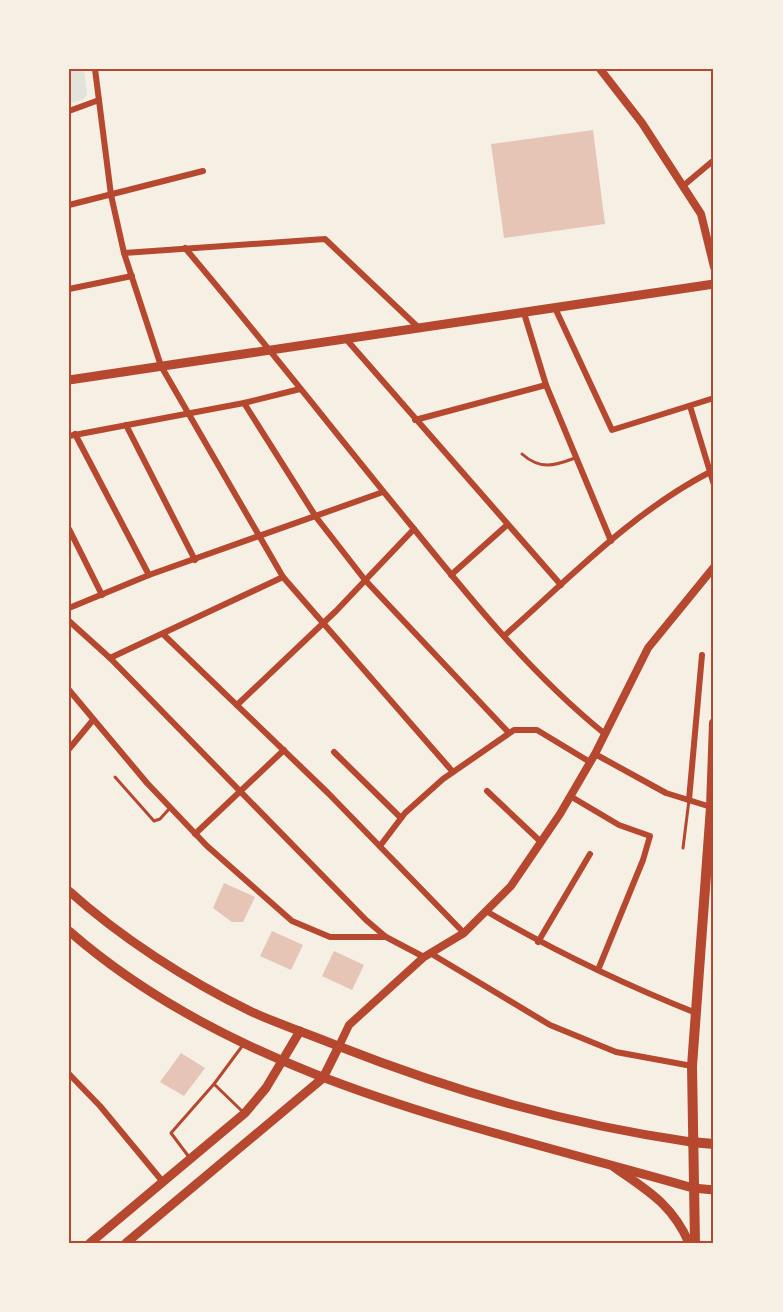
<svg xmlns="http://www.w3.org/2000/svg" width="783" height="1312" font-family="Barlow,sans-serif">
	<rect width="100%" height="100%" fill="#f6efe4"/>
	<path fill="#e2e4dc" d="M 69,69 L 84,69 L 87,95 L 83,100 L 69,103 Z"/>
	<g fill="#e6c5b7">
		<path d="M 593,130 L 605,224 L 504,238 L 491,144 Z"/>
		<path d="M 224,883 L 255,897 L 243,922 L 232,922 L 213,908 Z"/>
		<path d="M 272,931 L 303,945 L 291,970 L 260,956 Z"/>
		<path d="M 334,951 L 364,965 L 352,990 L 322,976 Z"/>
		<path d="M 181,1053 L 205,1068 L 184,1096 L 160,1082 Z"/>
	</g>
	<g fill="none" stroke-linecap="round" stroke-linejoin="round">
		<g stroke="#b5482f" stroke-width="3">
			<path d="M 522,454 C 540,470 554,466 575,458"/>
			<path d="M 115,777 L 154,821 L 160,819 L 169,809"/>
			<path d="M 683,848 L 689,800"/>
			<path d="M 214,1084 L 243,1112"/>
			<path d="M 189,1157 L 171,1133 L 214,1084 L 243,1045"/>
		</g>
		<g stroke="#b5482f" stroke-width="6">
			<path d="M 95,69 L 111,195 L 124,253 L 161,366 L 283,577 L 453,772"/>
			<path d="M 69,111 L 99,100"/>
			<path d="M 683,186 L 714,160"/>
			<path d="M 69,205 L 203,171"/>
			<path d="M 185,248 C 263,340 337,435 414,529 C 473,602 532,675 605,734"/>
			<path d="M 124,253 L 325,239 L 420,329"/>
			<path d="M 69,289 L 132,276"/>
			<path d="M 555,308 L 612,430 L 714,398"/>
			<path d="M 524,313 L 546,385 L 611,541"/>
			<path d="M 346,339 L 561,585"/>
			<path d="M 244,403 L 316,517 L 365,580 L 509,733"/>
			<path d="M 690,406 L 714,485"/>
			<path d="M 415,420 L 546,385"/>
			<path d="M 126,425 L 195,560"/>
			<path d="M 75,434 L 149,575"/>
			<path d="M 69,436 L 244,403 L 300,389"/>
			<path d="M 69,529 L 102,595"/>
			<path d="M 451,575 L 507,525"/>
			<path d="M 69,608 L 149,575 L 383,492"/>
			<path d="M 69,621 L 110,658 L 366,920 L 386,937 L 424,957"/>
			<path d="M 164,635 L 328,793 L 464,933"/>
			<path d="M 504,636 C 570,578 631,513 710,472"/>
			<path d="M 110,658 L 283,577"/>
			<path d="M 69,690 L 147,783 L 207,846 L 292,921 L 330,937 L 385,937"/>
			<path d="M 237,705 L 336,611 L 414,529"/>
			<path d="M 69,749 L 93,720"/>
			<path d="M 334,752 L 401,818"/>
			<path d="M 595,754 L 666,793 L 711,807"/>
			<path d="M 487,791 L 541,842"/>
			<path d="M 570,796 L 619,825 L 650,836 L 643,860 L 598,970"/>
			<path d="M 689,800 L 702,655"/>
			<path d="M 195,834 L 284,750"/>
			<path d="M 380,846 L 405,813 L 443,779 L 514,730 L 537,730 L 590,762"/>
			<path d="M 486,911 C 554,951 623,984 696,1013"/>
			<path d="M 538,942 L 590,854"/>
			<path d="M 430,953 L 550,1025 L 616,1052 L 692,1066"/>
			<path d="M 69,1074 L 100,1106 L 163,1182"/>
		</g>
		<g stroke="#b5482f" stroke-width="8">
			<path d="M 600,69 L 642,123 L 701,214 L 714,267"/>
			<path d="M 339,1046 L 349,1025 L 424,957 L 464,933 L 511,886 L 560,814 L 595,754 L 648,648 L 714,567"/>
		</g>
		<g stroke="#b5482f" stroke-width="9">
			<path d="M 69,380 L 714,284"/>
			<path d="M 69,891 C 120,937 188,981 250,1011 C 278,1024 309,1034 338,1046 C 455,1092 567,1124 691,1142"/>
			<path d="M 69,931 C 242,1082 479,1126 693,1188 L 714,1190"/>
			<path d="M 614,1167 C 648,1191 672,1204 689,1243"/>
			<path d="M 90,1243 L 245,1113 L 266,1088 L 300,1031"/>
			<path d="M 126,1243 L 323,1078 L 339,1046"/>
		</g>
		<g stroke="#b5482f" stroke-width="10">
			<path d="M 691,1142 L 714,1144"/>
			<path d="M 695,1243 L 692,1066 L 711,807 L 714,723"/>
		</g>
	</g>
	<rect width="783" height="1312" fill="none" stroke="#f6efe4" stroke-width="141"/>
	<rect x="70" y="70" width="642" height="1172" fill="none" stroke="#b5482f" stroke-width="2"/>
</svg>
